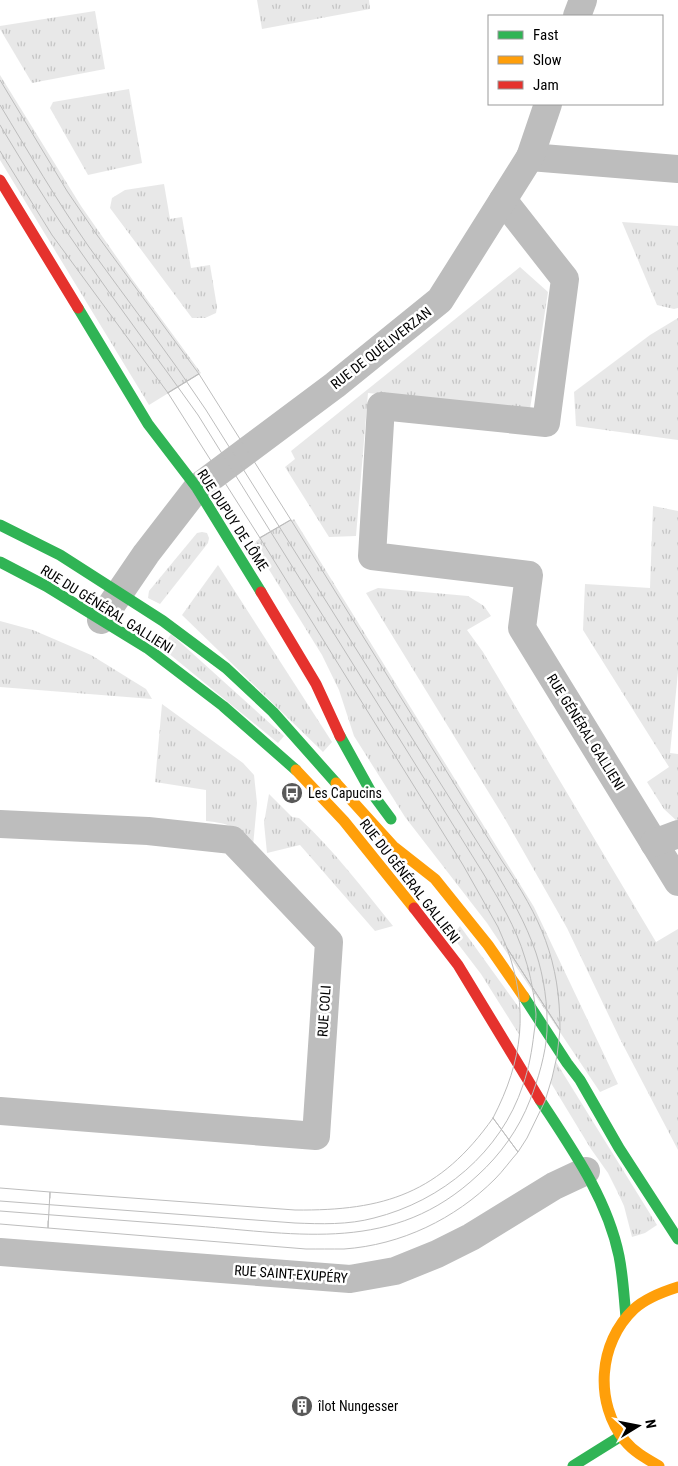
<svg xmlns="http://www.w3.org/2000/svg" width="678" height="1466" font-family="'Roboto Condensed',sans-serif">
	<defs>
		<pattern id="grass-tufts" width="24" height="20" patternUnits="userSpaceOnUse" patternTransform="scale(1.25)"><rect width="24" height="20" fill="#e8e8e8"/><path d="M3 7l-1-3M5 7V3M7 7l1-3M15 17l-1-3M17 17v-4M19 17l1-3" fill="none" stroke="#c5c5c5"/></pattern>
	</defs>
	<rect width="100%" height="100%" fill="#fff"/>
	<g fill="url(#grass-tufts)">
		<path d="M 257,0 L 369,0 L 370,9 L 262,29 Z"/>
		<path d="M 95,11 L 105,69 L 32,83 L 0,29 L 0,26 Z"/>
		<path d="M 0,75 L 81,206 L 132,279 L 201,373 L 149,405 L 0,160 Z"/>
		<path d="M 129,89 L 142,163 L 88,175 L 50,108 L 53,102 Z"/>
		<path d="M 164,184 L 170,219 L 182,217 L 191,268 L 210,265 L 217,307 L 216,313 L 205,318 L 192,318 L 110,208 L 112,198 L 125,190 Z"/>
		<path d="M 622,222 L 678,226 L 678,308 L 674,309 L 657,305 Z"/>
		<path d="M 520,267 L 548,292 L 530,409 L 368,393 L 356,536 L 329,537 L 285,467 L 295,459 L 291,451 Z"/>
		<path d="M 678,318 L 678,440 L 576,426 L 574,392 L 650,335 Z"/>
		<path d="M 653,506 L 678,511 L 678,672 L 670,753 L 678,754 L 678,822 L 664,809 L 647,782 L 669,767 L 583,630 L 585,584 L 650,588 Z"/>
		<path d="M 294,519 L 534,907 L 618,1084 L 600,1092 L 487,923 L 405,817 L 354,736 L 339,690 L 322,655 L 253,544 L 260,538 Z"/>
		<path d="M 202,532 L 207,533 L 209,538 L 208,543 L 160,604 L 148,598 L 149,591 L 197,533 Z"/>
		<path d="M 218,565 L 332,742 L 323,752 L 182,615 Z"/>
		<path d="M 378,588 L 468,596 L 484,606 L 491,616 L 467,630 L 483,652 L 656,942 L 678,929 L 678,1150 L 620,1039 L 567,928 L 505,819 L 366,593 Z"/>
		<path d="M 0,621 L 33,630 L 91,655 L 146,689 L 152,699 L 0,687 Z"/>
		<path d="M 171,634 L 284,736 L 278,743 L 162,648 Z"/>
		<path d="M 162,704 L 243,763 L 254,775 L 257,803 L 253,846 C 236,826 231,824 206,821 L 206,790 L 155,782 Z"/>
		<path d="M 269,794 L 292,817 L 299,818 C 334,850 363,889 393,926 L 375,931 L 300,845 L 267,853 L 264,823 Z"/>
		<path d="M 460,926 L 520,1009 L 520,1036 L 481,974 L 452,936 Z"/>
		<path d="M 556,1062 L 657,1225 L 645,1233 L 632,1237 L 624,1206 L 618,1193 L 608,1173 L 591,1149 L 551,1083 Z"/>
	</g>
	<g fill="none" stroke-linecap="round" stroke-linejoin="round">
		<g stroke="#bdbdbd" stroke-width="28">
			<path d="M 577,16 L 583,0"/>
			<path d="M 530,157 L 678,169"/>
			<path d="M 503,200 L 565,279 L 546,423 L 381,406 L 372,556 L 529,575 L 522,628 L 678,882"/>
			<path d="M 101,620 L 146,554 L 197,488 L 335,385 L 440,300 L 530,157 L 548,104"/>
			<path d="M 0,824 L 148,831 L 232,840 L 329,942 L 316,1136 L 0,1111"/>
			<path d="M 654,843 L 678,834"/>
			<path d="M 0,1252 L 350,1279 L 395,1271 L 437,1254 L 471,1237 L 554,1186 L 586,1171"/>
		</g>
		<g stroke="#30b455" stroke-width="11">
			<path d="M 78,308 L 148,424 L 197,488 L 261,592"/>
			<path d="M 0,525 L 60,555 L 163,621 L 226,668 L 273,712 L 336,783"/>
			<path d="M 0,562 L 46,586 L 147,648 L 223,706 L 296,770"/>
			<path d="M 340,736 L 371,792 L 391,819"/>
			<path d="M 524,997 L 567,1063 L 580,1080 L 619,1148 L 678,1239"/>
			<path d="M 540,1100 C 572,1149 607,1198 619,1256 C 623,1276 624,1297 626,1317"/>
			<path d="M 573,1466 L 621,1436"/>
		</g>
		<g stroke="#ff9f0a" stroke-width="11">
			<path d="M 296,770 L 344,821 L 414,908"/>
			<path d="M 336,783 L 393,846 L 435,879 L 488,945 L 524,997"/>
			<path d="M 659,1466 C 647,1459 634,1452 625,1441 C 594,1403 598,1343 634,1309 C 646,1298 662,1292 678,1287"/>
		</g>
		<g stroke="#e5322d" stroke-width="11">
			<path d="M 0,180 L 78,308"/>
			<path d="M 261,592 L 316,684 L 340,736"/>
			<path d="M 414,908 L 458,965 L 540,1100"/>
		</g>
		<g stroke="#bdbdbd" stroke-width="1">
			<path d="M 0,80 L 67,191 L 97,235 L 199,374 L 168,393 L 52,235 L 0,151"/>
			<path d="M 0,105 C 29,153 57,201 89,247 C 128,301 169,354 206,410 L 493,867 C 509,894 526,923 536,953 C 544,977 548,1006 547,1031 C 546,1053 538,1080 530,1100 C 519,1129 500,1155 478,1175 C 394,1254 300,1234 196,1226 C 131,1221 65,1216 0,1211"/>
			<path d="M 0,125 C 26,168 51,210 80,251 C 118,306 159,360 198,415 L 483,873 C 499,900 516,927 525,958 C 531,976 534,995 536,1014 C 536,1020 535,1026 534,1033 C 532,1050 529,1068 523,1085 C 501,1152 442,1201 374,1218 C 348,1225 321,1224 295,1223 L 0,1201"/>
			<path d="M 199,374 L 291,520 L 260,538 L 168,393 Z"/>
			<path d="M 291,520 L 502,861 C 541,918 560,960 560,1030 L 507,948 L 498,927 L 463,865 L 260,538 Z"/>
			<path d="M 507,948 L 560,1030 L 557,1056 L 552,1078 L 545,1101 L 527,1138 L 518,1152 L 493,1118 C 523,1060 529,1009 507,948 Z"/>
			<path d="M 493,1118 L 518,1152 C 510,1161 503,1171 495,1179 C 455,1219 401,1245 344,1249 C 331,1249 318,1249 306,1249 L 48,1228 L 50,1192 L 295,1210 C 385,1211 440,1193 493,1118 Z"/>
			<path d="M 0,1188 L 50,1192 L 50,1198"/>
			<path d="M 0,1224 L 48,1228 L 48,1221"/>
		</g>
	</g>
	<defs>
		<g id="bus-disc" transform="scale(1.125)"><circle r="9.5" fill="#595959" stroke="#fff"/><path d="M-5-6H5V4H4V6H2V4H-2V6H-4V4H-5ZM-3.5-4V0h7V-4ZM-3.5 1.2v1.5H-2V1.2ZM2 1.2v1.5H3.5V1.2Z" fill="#fff"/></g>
		<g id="building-disc" transform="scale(1.125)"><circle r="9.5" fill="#595959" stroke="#fff"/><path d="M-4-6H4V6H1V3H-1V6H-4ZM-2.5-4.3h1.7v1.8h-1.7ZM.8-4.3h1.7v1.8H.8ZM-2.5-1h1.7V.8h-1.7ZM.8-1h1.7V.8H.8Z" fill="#fff"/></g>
	</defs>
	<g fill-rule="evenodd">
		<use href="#bus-disc" x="292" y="793"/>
		<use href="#building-disc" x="302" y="1406"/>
	</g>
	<g text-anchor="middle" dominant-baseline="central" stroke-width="5" stroke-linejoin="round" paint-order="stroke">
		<g font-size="14" fill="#000" stroke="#fff">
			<text transform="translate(381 348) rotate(-38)">RUE DE QUÉLIVERZAN</text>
			<text transform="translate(233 520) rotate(57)">RUE DUPUY DE LÔME</text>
			<text transform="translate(107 609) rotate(32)">RUE DU GÉNÉRAL GALLIENI</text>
			<text transform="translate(586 732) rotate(58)">RUE GÉNÉRAL GALLIENI</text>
			<text transform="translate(410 881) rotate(52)">RUE DU GÉNÉRAL GALLIENI</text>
			<text transform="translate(324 1011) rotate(-86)">RUE COLI</text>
			<text transform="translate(291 1274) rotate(4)">RUE SAINT-EXUPÉRY</text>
		</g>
		<g font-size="14" fill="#000" stroke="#fff" text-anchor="start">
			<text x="308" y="793">Les Capucins</text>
			<text x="318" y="1406">îlot Nungesser</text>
		</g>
	</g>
	<rect x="488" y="15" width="175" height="90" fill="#ffffff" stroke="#999999"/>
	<rect x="498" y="31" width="25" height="8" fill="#30b455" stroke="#999999"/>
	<text x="533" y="40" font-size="15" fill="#000000">Fast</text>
	<rect x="498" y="56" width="25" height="8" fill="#ff9f0a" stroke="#999999"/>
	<text x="533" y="65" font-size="15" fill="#000000">Slow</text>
	<rect x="498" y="81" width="25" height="8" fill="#e5322d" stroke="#999999"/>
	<text x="533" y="90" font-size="15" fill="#000000">Jam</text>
	<g transform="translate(638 1426) rotate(80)" stroke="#ffffff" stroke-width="4" paint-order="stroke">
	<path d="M0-4L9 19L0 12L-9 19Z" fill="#000000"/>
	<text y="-8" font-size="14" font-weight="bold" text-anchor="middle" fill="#000000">N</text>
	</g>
</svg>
